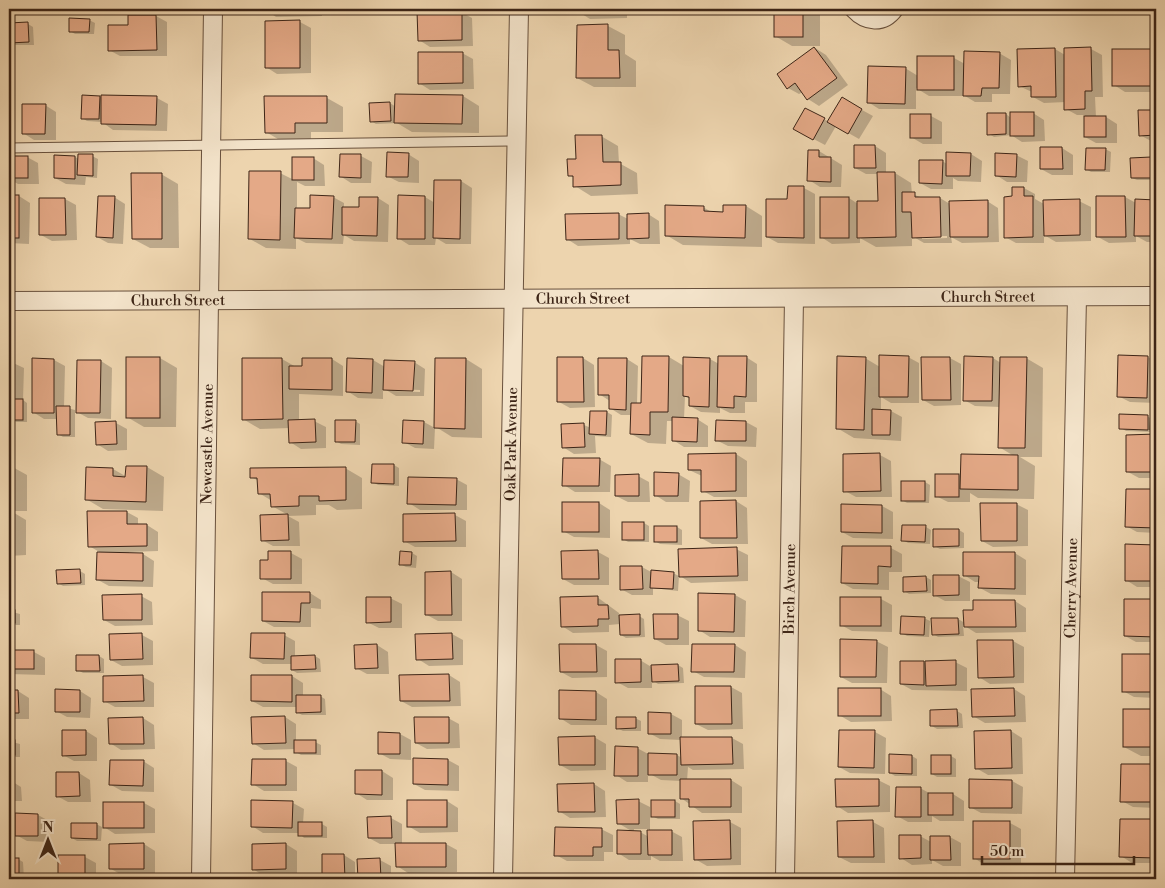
<svg xmlns="http://www.w3.org/2000/svg" width="1165" height="888" font-family="'Libre Bodoni',serif">
	<rect width="100%" height="100%" fill="#edd4ae"/>
	<filter id="stains"><feTurbulence type="fractalNoise" baseFrequency=".004" numOctaves="4"/><feColorMatrix values="0 0 0 0 .2 0 0 0 0 .09 0 0 0 0 .02 0 0 0 .5 -.17"/></filter>
	<radialGradient id="worn" r=".72"><stop offset=".6" stop-color="#630" stop-opacity="0"/><stop offset="1" stop-color="#630" stop-opacity=".3"/></radialGradient>
	<g fill="#0003" fill-rule="evenodd">
		<path d="M 265,9 L 322,9 L 322,16 L 276,17 Z"/>
		<path d="M 574,9 L 627,9 L 627,18 L 590,19 Z"/>
		<path d="M 775,9 L 820,9 L 820,46 L 792,46 L 775,36 Z"/>
		<path d="M 461,12 L 472,18 L 473,46 L 430,47 L 419,40 Z"/>
		<path d="M 156,16 L 167,22 L 167,56 L 120,56 L 109,50 L 129,27 Z"/>
		<path d="M 89,20 L 95,23 L 94,34 L 75,34 L 70,31 Z"/>
		<path d="M 300,22 L 311,28 L 311,73 L 277,74 L 266,67 Z"/>
		<path d="M 9,24 L 28,24 L 33,27 L 34,45 L 13,45 L 9,43 Z"/>
		<path d="M 608,26 L 625,35 L 625,54 L 636,61 L 636,87 L 594,87 L 577,78 Z"/>
		<path d="M 815,48 L 826,55 L 848,85 L 819,106 L 808,99 L 803,92 L 799,94 L 788,88 Z"/>
		<path d="M 1055,49 L 1065,55 L 1065,49 L 1091,49 L 1102,55 L 1103,97 L 1095,97 L 1096,117 L 1106,117 L 1117,124 L 1117,143 L 1096,143 L 1085,137 L 1085,115 L 1077,115 L 1066,109 L 1066,102 L 1044,103 L 1033,97 L 1032,92 L 1019,86 Z"/>
		<path d="M 1150,50 L 1156,54 L 1156,92 L 1125,92 L 1114,85 Z"/>
		<path d="M 462,53 L 473,59 L 474,89 L 430,90 L 419,83 Z"/>
		<path d="M 999,53 L 1011,60 L 1010,94 L 992,94 L 992,102 L 975,102 L 965,96 L 929,96 L 916,88 L 916,109 L 879,109 L 868,102 L 905,68 L 918,76 L 954,58 L 965,64 Z"/>
		<path d="M 9,59 L 11,60 L 10,94 L 9,94 Z"/>
		<path d="M 463,96 L 479,106 L 479,133 L 412,132 L 397,123 L 376,124 L 371,121 L 371,104 L 390,103 L 396,107 Z"/>
		<path d="M 100,97 L 157,98 L 168,104 L 167,131 L 113,130 L 102,122 L 87,121 L 82,118 Z"/>
		<path d="M 327,98 L 343,107 L 343,132 L 311,132 L 311,142 L 283,142 L 266,132 Z"/>
		<path d="M 842,99 L 873,116 L 859,139 L 836,126 L 825,145 L 806,135 L 806,109 L 829,122 Z"/>
		<path d="M 45,105 L 56,112 L 56,140 L 34,140 L 23,133 Z"/>
		<path d="M 1156,111 L 1156,141 L 1151,141 L 1140,135 L 1139,112 Z"/>
		<path d="M 1033,113 L 1044,120 L 1045,141 L 1022,142 L 1011,135 L 994,137 L 989,134 L 1006,114 L 1011,118 Z"/>
		<path d="M 911,116 L 931,116 L 942,122 L 942,144 L 923,144 L 911,137 Z"/>
		<path d="M 601,136 L 618,146 L 619,163 L 637,173 L 638,194 L 591,196 L 575,186 L 575,178 L 569,175 L 577,160 Z"/>
		<path d="M 855,146 L 875,146 L 886,153 L 886,173 L 895,173 L 911,183 L 912,194 L 923,198 L 940,198 L 950,204 L 987,201 L 998,208 L 999,242 L 962,243 L 951,237 L 952,243 L 924,243 L 912,236 L 912,246 L 876,247 L 860,238 L 860,243 L 832,244 L 821,237 L 849,198 L 858,204 L 879,202 L 879,174 L 866,174 L 855,168 ZM 922,236 L 947,236 L 947,238 L 922,239 Z"/>
		<path d="M 1062,148 L 1073,155 L 1073,175 L 1052,175 L 1041,169 Z"/>
		<path d="M 1105,149 L 1111,152 L 1110,172 L 1091,172 L 1086,169 Z"/>
		<path d="M 819,151 L 842,165 L 841,187 L 820,187 L 809,180 Z"/>
		<path d="M 408,154 L 419,161 L 419,183 L 399,182 L 387,176 Z"/>
		<path d="M 971,154 L 982,161 L 981,182 L 958,181 L 953,178 L 953,189 L 931,189 L 920,183 L 942,161 L 947,164 Z"/>
		<path d="M 1016,155 L 1028,161 L 1027,182 L 1007,182 L 996,175 Z"/>
		<path d="M 92,156 L 98,159 L 97,178 L 86,177 L 85,185 L 66,184 L 55,178 L 75,157 L 79,159 Z"/>
		<path d="M 361,156 L 372,162 L 371,183 L 351,183 L 340,176 Z"/>
		<path d="M 9,157 L 27,157 L 38,163 L 39,184 L 18,184 L 9,179 Z"/>
		<path d="M 294,158 L 313,158 L 324,165 L 325,186 L 305,186 L 297,182 L 297,209 L 311,209 L 333,197 L 344,203 L 344,208 L 360,209 L 378,198 L 389,205 L 388,242 L 354,241 L 344,235 L 343,244 L 306,243 L 296,238 L 296,249 L 266,248 L 250,239 L 280,173 L 294,180 Z"/>
		<path d="M 1150,158 L 1155,161 L 1156,180 L 1137,180 L 1132,178 Z"/>
		<path d="M 161,174 L 178,184 L 179,248 L 150,248 L 133,239 Z"/>
		<path d="M 435,181 L 461,181 L 472,188 L 471,244 L 446,244 L 436,238 L 435,245 L 409,245 L 398,238 L 399,196 L 425,197 L 435,203 Z"/>
		<path d="M 804,188 L 815,194 L 815,244 L 778,243 L 767,237 L 789,201 Z"/>
		<path d="M 1024,188 L 1035,194 L 1035,199 L 1044,204 L 1079,201 L 1091,207 L 1091,241 L 1056,242 L 1044,235 L 1044,243 L 1016,243 L 1005,237 L 1014,197 Z"/>
		<path d="M 9,196 L 19,196 L 30,203 L 29,244 L 9,243 Z"/>
		<path d="M 114,197 L 125,204 L 123,244 L 108,243 L 97,237 Z"/>
		<path d="M 1125,197 L 1136,203 L 1136,201 L 1156,201 L 1156,242 L 1147,242 L 1136,236 L 1136,242 L 1109,243 L 1098,237 Z"/>
		<path d="M 40,199 L 65,199 L 76,205 L 77,240 L 52,241 L 41,235 Z"/>
		<path d="M 746,206 L 762,216 L 762,247 L 683,245 L 666,235 L 703,207 L 713,213 L 725,213 Z"/>
		<path d="M 618,214 L 628,219 L 648,214 L 659,221 L 660,244 L 640,244 L 630,239 L 630,244 L 578,246 L 567,239 Z"/>
		<path d="M 669,357 L 684,366 L 710,359 L 719,364 L 746,357 L 757,364 L 757,402 L 745,402 L 745,413 L 730,413 L 720,408 L 720,413 L 701,412 L 690,406 L 690,399 L 685,396 L 684,419 L 697,419 L 708,426 L 708,447 L 684,447 L 673,440 L 674,421 L 667,421 L 666,444 L 648,443 L 631,434 L 632,415 L 621,415 L 610,408 L 610,401 L 599,394 L 627,359 L 638,366 L 637,404 L 642,404 Z"/>
		<path d="M 908,357 L 919,363 L 919,403 L 891,403 L 881,397 L 881,410 L 891,411 L 902,417 L 901,441 L 854,438 L 837,428 L 865,358 L 880,367 Z"/>
		<path d="M 1148,357 L 1156,362 L 1156,403 L 1130,402 L 1118,396 Z"/>
		<path d="M 128,358 L 160,358 L 177,368 L 176,427 L 144,427 L 127,417 Z"/>
		<path d="M 583,358 L 594,365 L 595,407 L 570,408 L 559,402 Z"/>
		<path d="M 950,358 L 961,364 L 961,405 L 934,406 L 923,400 Z"/>
		<path d="M 993,358 L 1001,363 L 1026,358 L 1043,368 L 1042,457 L 1020,457 L 1035,466 L 1034,499 L 978,498 L 970,493 L 970,502 L 948,502 L 936,496 L 959,475 L 962,477 L 1014,456 L 999,447 L 1000,407 L 975,406 L 964,400 Z"/>
		<path d="M 243,359 L 282,359 L 296,367 L 303,368 L 303,359 L 332,359 L 343,366 L 343,396 L 299,394 L 299,421 L 314,421 L 326,427 L 326,448 L 301,449 L 290,442 L 290,428 L 260,429 L 243,419 Z"/>
		<path d="M 466,359 L 482,369 L 482,438 L 452,437 L 436,427 Z"/>
		<path d="M 54,360 L 65,366 L 64,407 L 75,410 L 75,437 L 63,437 L 58,434 L 57,419 L 44,419 L 33,412 Z"/>
		<path d="M 373,360 L 385,367 L 414,362 L 425,369 L 424,396 L 396,396 L 383,388 L 383,399 L 358,398 L 347,391 ZM 394,389 L 420,390 L 420,392 L 394,391 Z"/>
		<path d="M 9,361 L 24,368 L 23,400 L 27,403 L 27,422 L 16,422 L 11,419 L 12,411 L 9,410 Z"/>
		<path d="M 101,361 L 112,368 L 111,419 L 88,418 L 77,412 Z"/>
		<path d="M 1152,407 L 1156,407 L 1156,432 L 1152,429 L 1152,432 L 1126,431 L 1121,428 L 1147,416 L 1152,419 Z"/>
		<path d="M 607,412 L 612,415 L 611,437 L 595,436 L 596,453 L 574,454 L 563,447 L 584,425 L 591,428 Z"/>
		<path d="M 355,421 L 360,424 L 360,445 L 341,444 L 336,441 Z"/>
		<path d="M 424,422 L 435,428 L 434,449 L 415,448 L 404,442 Z"/>
		<path d="M 746,422 L 757,428 L 756,447 L 728,446 L 716,440 Z"/>
		<path d="M 116,423 L 127,429 L 127,450 L 108,451 L 97,444 Z"/>
		<path d="M 1156,435 L 1156,478 L 1139,478 L 1128,472 L 1127,436 Z"/>
		<path d="M 736,454 L 747,461 L 747,497 L 714,497 L 703,491 L 702,476 L 689,470 Z"/>
		<path d="M 880,455 L 891,461 L 892,497 L 856,497 L 845,491 Z"/>
		<path d="M 599,459 L 611,466 L 610,492 L 575,492 L 564,485 Z"/>
		<path d="M 9,465 L 27,475 L 27,511 L 11,511 L 26,520 L 26,555 L 9,556 Z"/>
		<path d="M 394,465 L 399,468 L 399,486 L 378,485 L 373,482 Z"/>
		<path d="M 147,467 L 164,477 L 163,511 L 103,509 L 86,499 L 113,469 L 127,477 Z"/>
		<path d="M 345,468 L 362,478 L 362,509 L 337,510 L 329,505 L 316,505 L 316,515 L 288,516 L 299,522 L 300,546 L 273,546 L 262,540 L 261,516 L 288,515 L 272,506 L 272,501 L 259,493 L 259,481 L 251,477 Z"/>
		<path d="M 678,474 L 690,481 L 689,502 L 666,502 L 655,495 Z"/>
		<path d="M 638,476 L 649,482 L 650,502 L 628,502 L 616,496 Z"/>
		<path d="M 456,479 L 467,485 L 467,510 L 420,510 L 409,503 Z"/>
		<path d="M 925,482 L 930,485 L 929,503 L 907,503 L 902,500 Z"/>
		<path d="M 1127,490 L 1156,491 L 1156,533 L 1137,532 L 1126,526 Z"/>
		<path d="M 736,501 L 747,508 L 748,544 L 712,544 L 701,538 Z"/>
		<path d="M 599,503 L 610,510 L 610,538 L 574,537 L 563,531 Z"/>
		<path d="M 1016,504 L 1028,510 L 1028,546 L 993,547 L 982,541 Z"/>
		<path d="M 882,506 L 893,512 L 893,539 L 853,538 L 842,532 Z"/>
		<path d="M 125,511 L 138,518 L 138,525 L 147,525 L 158,532 L 158,551 L 129,552 L 129,554 L 143,554 L 154,561 L 153,587 L 109,586 L 98,580 L 103,554 L 89,546 Z"/>
		<path d="M 455,515 L 466,521 L 466,547 L 415,547 L 404,541 Z"/>
		<path d="M 623,523 L 644,523 L 649,526 L 649,542 L 628,542 L 623,539 Z"/>
		<path d="M 677,527 L 682,530 L 682,545 L 660,544 L 655,541 Z"/>
		<path d="M 926,527 L 931,530 L 930,544 L 908,543 L 903,540 Z"/>
		<path d="M 959,530 L 964,533 L 964,548 L 940,549 L 934,546 Z"/>
		<path d="M 1126,546 L 1156,546 L 1156,587 L 1137,587 L 1126,580 Z"/>
		<path d="M 843,547 L 891,548 L 902,554 L 902,572 L 889,572 L 889,590 L 853,589 L 842,583 Z"/>
		<path d="M 736,549 L 748,555 L 748,581 L 691,583 L 680,576 Z"/>
		<path d="M 598,552 L 609,558 L 609,585 L 574,585 L 563,579 Z"/>
		<path d="M 269,553 L 291,553 L 302,559 L 302,584 L 273,584 L 262,578 L 269,561 Z"/>
		<path d="M 412,553 L 417,556 L 416,568 L 406,567 L 400,564 Z"/>
		<path d="M 1015,553 L 1026,560 L 1026,595 L 991,594 L 980,588 L 980,582 L 975,582 L 964,575 Z"/>
		<path d="M 642,567 L 653,573 L 673,573 L 679,576 L 678,591 L 653,588 L 653,595 L 632,595 L 621,589 Z"/>
		<path d="M 80,571 L 85,574 L 85,585 L 63,586 L 58,583 Z"/>
		<path d="M 451,572 L 462,579 L 462,621 L 438,621 L 427,615 Z"/>
		<path d="M 958,576 L 970,582 L 970,601 L 945,601 L 934,595 Z"/>
		<path d="M 926,577 L 931,580 L 931,593 L 909,594 L 904,591 Z"/>
		<path d="M 310,593 L 321,600 L 321,609 L 311,608 L 311,627 L 274,627 L 263,621 Z"/>
		<path d="M 735,595 L 746,601 L 745,637 L 710,637 L 699,630 Z"/>
		<path d="M 141,596 L 152,602 L 153,625 L 115,626 L 104,620 Z"/>
		<path d="M 597,597 L 619,613 L 619,616 L 639,616 L 644,619 L 645,637 L 626,638 L 621,635 L 620,624 L 609,625 L 609,632 L 573,633 L 562,626 Z"/>
		<path d="M 390,598 L 402,604 L 402,628 L 379,628 L 367,622 Z"/>
		<path d="M 881,599 L 892,605 L 892,632 L 852,631 L 841,625 Z"/>
		<path d="M 1125,600 L 1156,600 L 1156,642 L 1136,642 L 1125,636 Z"/>
		<path d="M 1015,601 L 1026,608 L 1026,632 L 976,633 L 963,625 L 964,636 L 938,637 L 933,634 L 958,619 L 965,623 L 974,611 L 974,602 Z"/>
		<path d="M 9,611 L 20,614 L 20,625 L 9,625 Z"/>
		<path d="M 677,615 L 689,621 L 689,645 L 666,645 L 655,639 Z"/>
		<path d="M 924,618 L 930,621 L 929,637 L 907,636 L 902,633 Z"/>
		<path d="M 452,634 L 463,640 L 463,665 L 429,666 L 418,659 Z"/>
		<path d="M 142,635 L 153,641 L 153,665 L 122,666 L 111,660 Z"/>
		<path d="M 284,635 L 295,641 L 295,657 L 315,656 L 320,659 L 321,672 L 297,673 L 292,670 L 292,664 L 263,664 L 252,658 Z"/>
		<path d="M 876,641 L 888,647 L 887,683 L 852,683 L 841,677 Z"/>
		<path d="M 1013,641 L 1024,647 L 1024,683 L 990,684 L 979,677 Z"/>
		<path d="M 377,645 L 388,652 L 389,674 L 367,674 L 356,668 Z"/>
		<path d="M 596,645 L 607,651 L 607,677 L 572,678 L 561,672 Z"/>
		<path d="M 735,645 L 746,652 L 745,678 L 704,677 L 693,671 Z"/>
		<path d="M 9,651 L 34,652 L 45,658 L 45,675 L 9,674 Z"/>
		<path d="M 99,656 L 104,659 L 104,673 L 83,673 L 78,670 Z"/>
		<path d="M 1123,656 L 1156,656 L 1156,698 L 1134,697 L 1123,691 Z"/>
		<path d="M 640,660 L 653,668 L 678,665 L 683,668 L 684,683 L 658,684 L 652,680 L 652,688 L 628,688 L 617,682 Z"/>
		<path d="M 923,662 L 927,664 L 955,662 L 967,668 L 967,691 L 912,690 L 901,684 Z"/>
		<path d="M 449,675 L 460,682 L 461,706 L 412,707 L 401,701 L 400,676 Z"/>
		<path d="M 292,676 L 303,683 L 303,696 L 320,696 L 325,699 L 326,715 L 302,715 L 297,712 L 297,707 L 263,707 L 252,701 Z"/>
		<path d="M 143,677 L 154,683 L 154,707 L 115,707 L 104,701 Z"/>
		<path d="M 696,687 L 731,687 L 742,693 L 743,729 L 708,730 L 696,724 Z"/>
		<path d="M 880,689 L 891,696 L 892,721 L 851,722 L 839,715 Z"/>
		<path d="M 1014,689 L 1025,696 L 1026,722 L 985,723 L 973,716 Z"/>
		<path d="M 9,691 L 18,691 L 29,698 L 29,719 L 9,719 Z"/>
		<path d="M 80,691 L 91,698 L 90,718 L 67,717 L 56,711 Z"/>
		<path d="M 596,692 L 607,699 L 607,725 L 571,725 L 560,718 Z"/>
		<path d="M 1124,710 L 1156,710 L 1156,756 L 1141,756 L 1124,747 Z"/>
		<path d="M 931,711 L 957,711 L 962,714 L 963,728 L 937,729 L 932,726 Z"/>
		<path d="M 671,714 L 682,720 L 682,738 L 732,738 L 743,744 L 744,769 L 693,770 L 688,767 L 687,781 L 731,780 L 742,787 L 742,813 L 702,813 L 681,798 L 681,781 L 661,780 L 648,773 L 648,782 L 627,782 L 616,775 L 637,748 L 650,755 L 677,755 L 682,758 L 681,740 L 660,739 L 649,733 Z"/>
		<path d="M 285,717 L 296,724 L 296,742 L 315,742 L 321,745 L 321,755 L 301,755 L 296,752 L 296,749 L 264,750 L 253,743 Z"/>
		<path d="M 143,718 L 154,725 L 155,749 L 121,750 L 110,743 L 110,719 Z"/>
		<path d="M 448,718 L 459,724 L 460,748 L 427,749 L 416,743 Z"/>
		<path d="M 635,718 L 641,721 L 641,731 L 623,731 L 617,728 Z"/>
		<path d="M 86,731 L 97,738 L 97,761 L 74,761 L 63,755 Z"/>
		<path d="M 840,731 L 875,732 L 886,738 L 885,774 L 850,773 L 839,767 Z"/>
		<path d="M 1011,731 L 1022,738 L 1023,774 L 988,775 L 976,768 L 976,732 Z"/>
		<path d="M 400,734 L 411,740 L 411,760 L 390,759 L 379,753 Z"/>
		<path d="M 594,737 L 606,744 L 606,770 L 571,771 L 560,765 Z"/>
		<path d="M 9,741 L 20,744 L 20,757 L 9,757 Z"/>
		<path d="M 912,756 L 917,759 L 917,776 L 895,776 L 890,773 Z"/>
		<path d="M 951,756 L 956,759 L 956,777 L 937,777 L 932,774 Z"/>
		<path d="M 253,760 L 286,761 L 297,767 L 297,791 L 264,791 L 253,784 Z"/>
		<path d="M 414,760 L 448,760 L 459,766 L 459,791 L 425,790 L 414,784 Z"/>
		<path d="M 143,761 L 154,768 L 154,792 L 122,791 L 111,785 Z"/>
		<path d="M 9,765 L 12,767 L 13,782 L 21,787 L 22,801 L 9,801 Z"/>
		<path d="M 1122,765 L 1156,765 L 1156,808 L 1133,807 L 1122,801 Z"/>
		<path d="M 382,771 L 393,778 L 393,800 L 367,800 L 356,793 Z"/>
		<path d="M 79,773 L 90,780 L 91,802 L 68,802 L 57,796 Z"/>
		<path d="M 878,780 L 890,786 L 890,812 L 848,813 L 837,806 Z"/>
		<path d="M 1012,781 L 1023,787 L 1022,814 L 981,813 L 970,807 Z"/>
		<path d="M 594,784 L 605,791 L 606,817 L 570,818 L 559,811 L 558,785 Z"/>
		<path d="M 920,788 L 931,794 L 953,794 L 964,801 L 964,821 L 940,821 L 932,816 L 932,822 L 908,822 L 897,816 Z"/>
		<path d="M 447,801 L 458,808 L 458,832 L 420,833 L 408,826 Z"/>
		<path d="M 638,801 L 650,807 L 650,831 L 671,831 L 682,837 L 683,861 L 660,861 L 651,856 L 651,860 L 629,860 L 618,853 L 633,832 L 618,823 ZM 634,829 L 649,829 L 649,837 L 640,832 L 634,832 Z"/>
		<path d="M 675,801 L 680,804 L 680,819 L 658,819 L 652,816 Z"/>
		<path d="M 144,803 L 155,809 L 155,833 L 115,834 L 104,827 Z"/>
		<path d="M 293,803 L 304,809 L 303,823 L 322,824 L 327,827 L 327,838 L 304,838 L 299,833 L 263,833 L 252,826 Z"/>
		<path d="M 38,815 L 49,821 L 49,842 L 27,841 L 16,835 Z"/>
		<path d="M 391,818 L 402,824 L 402,844 L 446,844 L 457,850 L 457,872 L 408,873 L 397,866 L 397,844 L 380,844 L 369,838 Z"/>
		<path d="M 1121,820 L 1156,820 L 1156,863 L 1132,863 L 1121,856 Z"/>
		<path d="M 730,822 L 741,828 L 741,865 L 707,866 L 695,859 Z"/>
		<path d="M 839,822 L 873,822 L 884,828 L 885,863 L 851,863 L 839,857 Z"/>
		<path d="M 975,822 L 1010,823 L 1021,829 L 1021,865 L 985,865 L 974,858 Z"/>
		<path d="M 96,824 L 102,827 L 101,841 L 77,841 L 72,838 Z"/>
		<path d="M 601,829 L 613,835 L 613,852 L 604,852 L 604,861 L 567,861 L 556,855 Z"/>
		<path d="M 920,836 L 931,842 L 931,837 L 950,837 L 961,843 L 961,866 L 943,866 L 932,860 L 932,864 L 912,865 L 901,858 Z"/>
		<path d="M 144,844 L 155,851 L 155,875 L 122,875 L 111,869 Z"/>
		<path d="M 286,844 L 297,851 L 297,875 L 264,876 L 253,869 Z"/>
		<path d="M 344,855 L 355,862 L 355,879 L 324,878 Z"/>
		<path d="M 85,857 L 96,863 L 96,879 L 59,878 Z"/>
		<path d="M 9,859 L 18,859 L 23,862 L 24,879 L 9,879 Z"/>
		<path d="M 358,860 L 380,860 L 391,866 L 391,879 L 359,879 Z"/>
	</g>
	<g fill="#e4a987" stroke="#3d2517">
		<path d="M 264,9 L 311,9 L 311,10 L 264,11 Z"/>
		<rect x="774" y="9" width="29" height="28"/>
		<path d="M 417,11 L 462,11 L 462,40 L 418,41 Z"/>
		<path d="M 128,15 L 156,15 L 157,50 L 108,51 L 108,25 L 128,25 Z"/>
		<path d="M 69,18 L 90,19 L 89,32 L 69,32 Z"/>
		<path d="M 300,20 L 300,68 L 265,68 L 265,21 Z"/>
		<path d="M 28,22 L 29,42 L 9,43 L 9,23 Z"/>
		<path d="M 608,24 L 608,50 L 619,50 L 620,78 L 576,78 L 577,25 Z"/>
		<path d="M 814,47 L 837,78 L 807,100 L 795,83 L 787,89 L 777,74 Z"/>
		<path d="M 1091,47 L 1092,91 L 1085,91 L 1085,109 L 1064,110 L 1064,48 Z"/>
		<path d="M 1055,48 L 1056,97 L 1031,97 L 1031,86 L 1018,87 L 1017,49 Z"/>
		<rect x="1112" y="49" width="39" height="37"/>
		<path d="M 964,51 L 1000,52 L 999,88 L 982,88 L 981,96 L 963,96 Z"/>
		<path d="M 418,52 L 463,52 L 463,83 L 418,84 Z"/>
		<rect x="917" y="56" width="37" height="34"/>
		<path d="M 868,66 L 906,67 L 905,104 L 867,103 Z"/>
		<path d="M 395,94 L 463,95 L 462,124 L 394,123 Z"/>
		<path d="M 82,95 L 100,96 L 99,119 L 81,119 Z"/>
		<path d="M 101,95 L 157,96 L 156,125 L 101,124 Z"/>
		<path d="M 264,96 L 327,96 L 327,123 L 295,123 L 295,133 L 265,133 Z"/>
		<path d="M 842,97 L 862,109 L 848,134 L 827,122 Z"/>
		<path d="M 390,102 L 391,121 L 370,122 L 369,103 Z"/>
		<path d="M 22,104 L 46,104 L 45,134 L 22,134 Z"/>
		<path d="M 805,108 L 825,118 L 813,140 L 793,129 Z"/>
		<path d="M 1138,110 L 1156,110 L 1156,135 L 1139,136 Z"/>
		<rect x="1010" y="112" width="24" height="24"/>
		<path d="M 987,113 L 1006,113 L 1006,134 L 987,135 Z"/>
		<rect x="910" y="114" width="21" height="24"/>
		<rect x="1084" y="116" width="22" height="21"/>
		<path d="M 575,135 L 602,135 L 603,162 L 621,162 L 621,185 L 573,187 L 573,176 L 568,176 L 567,159 L 576,159 Z"/>
		<path d="M 854,145 L 875,145 L 876,168 L 854,168 Z"/>
		<path d="M 1040,147 L 1062,147 L 1063,169 L 1040,169 Z"/>
		<path d="M 1086,148 L 1106,148 L 1105,170 L 1085,170 Z"/>
		<path d="M 808,150 L 819,150 L 819,157 L 831,157 L 831,182 L 807,181 Z"/>
		<path d="M 387,152 L 409,153 L 408,177 L 386,177 Z"/>
		<path d="M 946,152 L 971,153 L 970,176 L 946,176 Z"/>
		<path d="M 995,153 L 1017,154 L 1016,177 L 995,176 Z"/>
		<path d="M 78,154 L 93,154 L 93,176 L 77,175 Z"/>
		<path d="M 340,154 L 361,154 L 361,178 L 339,177 Z"/>
		<path d="M 54,155 L 75,156 L 75,179 L 54,178 Z"/>
		<rect x="9" y="156" width="19" height="22"/>
		<rect x="292" y="157" width="22" height="23"/>
		<path d="M 1151,157 L 1151,178 L 1131,178 L 1130,158 Z"/>
		<path d="M 919,160 L 943,160 L 942,184 L 919,183 Z"/>
		<path d="M 249,171 L 281,171 L 280,240 L 248,239 Z"/>
		<path d="M 877,172 L 895,172 L 896,237 L 857,238 L 857,201 L 878,201 Z"/>
		<path d="M 131,173 L 162,173 L 162,239 L 132,239 Z"/>
		<path d="M 434,180 L 461,180 L 460,239 L 433,238 Z"/>
		<path d="M 788,186 L 804,186 L 804,238 L 766,237 L 766,199 L 787,199 Z"/>
		<path d="M 1012,187 L 1024,187 L 1024,196 L 1033,196 L 1033,237 L 1004,238 L 1004,197 L 1012,196 Z"/>
		<path d="M 902,192 L 915,192 L 915,197 L 940,197 L 941,237 L 912,238 L 911,212 L 902,212 Z"/>
		<rect x="9" y="195" width="10" height="43"/>
		<path d="M 310,195 L 334,196 L 332,239 L 294,238 L 295,208 L 310,208 Z"/>
		<path d="M 398,195 L 425,196 L 425,239 L 397,239 Z"/>
		<path d="M 98,196 L 115,196 L 113,238 L 96,237 Z"/>
		<path d="M 1096,196 L 1125,196 L 1126,237 L 1096,237 Z"/>
		<path d="M 359,197 L 378,197 L 377,236 L 342,235 L 342,207 L 359,207 Z"/>
		<rect x="820" y="197" width="29" height="41"/>
		<path d="M 39,198 L 65,198 L 66,235 L 39,235 Z"/>
		<path d="M 1080,199 L 1080,235 L 1044,236 L 1043,200 Z"/>
		<path d="M 1135,199 L 1156,200 L 1156,236 L 1134,236 Z"/>
		<path d="M 988,200 L 988,237 L 950,237 L 949,201 Z"/>
		<path d="M 665,205 L 704,206 L 704,211 L 723,212 L 723,205 L 746,205 L 745,238 L 665,236 Z"/>
		<path d="M 619,213 L 619,239 L 566,240 L 565,214 Z"/>
		<path d="M 649,213 L 649,238 L 627,239 L 627,214 Z"/>
		<path d="M 879,355 L 909,356 L 908,397 L 879,397 Z"/>
		<path d="M 1118,355 L 1148,356 L 1147,398 L 1117,397 Z"/>
		<path d="M 642,356 L 669,356 L 668,412 L 650,412 L 650,435 L 630,434 L 631,403 L 641,403 Z"/>
		<path d="M 718,356 L 747,356 L 746,397 L 734,396 L 734,408 L 717,407 Z"/>
		<path d="M 837,356 L 866,357 L 864,430 L 836,429 Z"/>
		<path d="M 964,356 L 993,357 L 992,401 L 963,401 Z"/>
		<rect x="126" y="357" width="34" height="61"/>
		<path d="M 557,357 L 583,357 L 584,402 L 557,402 Z"/>
		<path d="M 683,357 L 710,358 L 709,407 L 689,406 L 689,397 L 683,396 Z"/>
		<path d="M 921,357 L 950,357 L 951,400 L 922,400 Z"/>
		<path d="M 1000,357 L 1027,357 L 1025,448 L 998,448 Z"/>
		<path d="M 32,358 L 54,359 L 54,413 L 32,413 Z"/>
		<path d="M 242,358 L 282,358 L 283,419 L 242,420 Z"/>
		<path d="M 302,358 L 332,358 L 332,390 L 289,389 L 289,366 L 302,366 Z"/>
		<path d="M 347,358 L 373,359 L 372,393 L 346,392 Z"/>
		<path d="M 435,358 L 466,358 L 465,429 L 434,428 Z"/>
		<path d="M 598,358 L 627,358 L 626,410 L 609,409 L 609,395 L 598,395 Z"/>
		<path d="M 9,360 L 13,360 L 12,405 L 9,405 Z"/>
		<path d="M 77,360 L 101,360 L 100,413 L 76,413 Z"/>
		<path d="M 384,360 L 415,361 L 413,391 L 383,390 Z"/>
		<rect x="10" y="399" width="13" height="21"/>
		<path d="M 1151,405 L 1156,406 L 1156,430 L 1150,430 Z"/>
		<path d="M 56,406 L 70,406 L 70,435 L 57,435 Z"/>
		<path d="M 872,409 L 891,410 L 890,435 L 872,435 Z"/>
		<path d="M 590,411 L 607,411 L 606,435 L 589,434 Z"/>
		<path d="M 1119,414 L 1148,415 L 1148,430 L 1119,429 Z"/>
		<path d="M 672,417 L 698,418 L 697,442 L 672,441 Z"/>
		<path d="M 315,419 L 316,442 L 289,443 L 288,420 Z"/>
		<path d="M 335,420 L 356,420 L 355,442 L 335,442 Z"/>
		<path d="M 403,420 L 424,421 L 423,444 L 402,443 Z"/>
		<path d="M 716,420 L 746,421 L 746,441 L 715,441 Z"/>
		<path d="M 116,421 L 117,444 L 96,445 L 95,422 Z"/>
		<path d="M 584,423 L 585,447 L 562,448 L 561,424 Z"/>
		<path d="M 1156,434 L 1156,472 L 1126,472 L 1126,435 Z"/>
		<path d="M 736,453 L 736,491 L 701,492 L 701,470 L 688,470 L 688,454 Z"/>
		<path d="M 880,453 L 881,491 L 843,492 L 843,454 Z"/>
		<path d="M 961,454 L 1018,455 L 1018,490 L 960,489 Z"/>
		<path d="M 563,458 L 600,458 L 599,486 L 562,486 Z"/>
		<path d="M 9,464 L 10,464 L 11,502 L 9,502 Z"/>
		<path d="M 372,464 L 394,464 L 394,484 L 371,483 Z"/>
		<path d="M 126,466 L 147,466 L 146,502 L 85,500 L 86,467 L 113,468 L 113,476 L 125,477 Z"/>
		<path d="M 346,467 L 346,500 L 319,501 L 319,496 L 299,496 L 299,506 L 271,507 L 270,494 L 258,494 L 257,478 L 250,478 L 250,468 Z"/>
		<path d="M 654,472 L 679,473 L 678,496 L 654,496 Z"/>
		<path d="M 639,474 L 639,496 L 615,496 L 615,475 Z"/>
		<rect x="935" y="474" width="24" height="23"/>
		<path d="M 408,477 L 457,478 L 456,505 L 407,504 Z"/>
		<rect x="901" y="481" width="24" height="20"/>
		<path d="M 1126,489 L 1156,489 L 1156,528 L 1125,527 Z"/>
		<path d="M 736,500 L 737,538 L 700,538 L 700,501 Z"/>
		<rect x="562" y="502" width="37" height="30"/>
		<path d="M 980,503 L 1017,503 L 1017,541 L 981,541 Z"/>
		<path d="M 841,504 L 882,505 L 882,533 L 841,532 Z"/>
		<path d="M 87,511 L 127,511 L 127,524 L 147,524 L 147,546 L 88,547 Z"/>
		<path d="M 455,513 L 456,541 L 403,542 L 403,514 Z"/>
		<path d="M 288,514 L 289,540 L 261,541 L 260,515 Z"/>
		<rect x="622" y="522" width="22" height="18"/>
		<path d="M 902,525 L 926,525 L 925,542 L 901,541 Z"/>
		<rect x="654" y="526" width="23" height="16"/>
		<path d="M 933,529 L 959,529 L 959,546 L 933,547 Z"/>
		<path d="M 1125,544 L 1156,545 L 1156,581 L 1125,581 Z"/>
		<path d="M 842,546 L 891,546 L 891,567 L 878,566 L 878,584 L 841,583 Z"/>
		<path d="M 737,547 L 738,576 L 679,577 L 678,549 Z"/>
		<path d="M 598,550 L 599,579 L 562,579 L 561,551 Z"/>
		<path d="M 268,551 L 291,551 L 291,579 L 260,579 L 260,560 L 268,560 Z"/>
		<path d="M 400,551 L 412,552 L 411,565 L 399,565 Z"/>
		<path d="M 97,552 L 143,553 L 143,581 L 96,580 Z"/>
		<path d="M 963,552 L 1015,552 L 1015,589 L 978,588 L 979,576 L 963,576 Z"/>
		<path d="M 620,566 L 642,566 L 643,589 L 620,590 Z"/>
		<path d="M 80,569 L 81,583 L 57,584 L 56,570 Z"/>
		<path d="M 651,570 L 674,572 L 673,589 L 650,588 Z"/>
		<path d="M 451,571 L 452,615 L 425,615 L 425,572 Z"/>
		<path d="M 933,575 L 959,575 L 959,595 L 933,596 Z"/>
		<path d="M 926,576 L 927,591 L 903,592 L 903,577 Z"/>
		<path d="M 262,592 L 310,592 L 310,603 L 301,603 L 300,622 L 262,621 Z"/>
		<path d="M 698,593 L 735,594 L 734,632 L 698,631 Z"/>
		<path d="M 142,594 L 142,620 L 103,620 L 102,595 Z"/>
		<path d="M 598,596 L 598,605 L 608,605 L 609,619 L 598,619 L 598,626 L 561,627 L 560,597 Z"/>
		<path d="M 366,597 L 391,597 L 391,622 L 366,623 Z"/>
		<rect x="840" y="597" width="41" height="29"/>
		<path d="M 1124,599 L 1156,599 L 1156,637 L 1124,636 Z"/>
		<path d="M 973,600 L 1015,600 L 1016,627 L 964,627 L 963,610 L 973,610 Z"/>
		<rect x="9" y="610" width="6" height="13"/>
		<path d="M 640,614 L 640,635 L 620,635 L 619,615 Z"/>
		<path d="M 653,614 L 678,614 L 678,639 L 654,639 Z"/>
		<path d="M 901,616 L 925,617 L 924,635 L 900,634 Z"/>
		<path d="M 931,618 L 958,618 L 959,634 L 932,635 Z"/>
		<path d="M 142,633 L 143,659 L 110,660 L 109,634 Z"/>
		<path d="M 251,633 L 285,633 L 284,659 L 250,658 Z"/>
		<path d="M 452,633 L 453,659 L 416,660 L 415,634 Z"/>
		<path d="M 840,639 L 877,640 L 876,677 L 840,677 Z"/>
		<path d="M 977,640 L 1013,640 L 1014,677 L 978,678 Z"/>
		<path d="M 377,644 L 378,668 L 355,669 L 354,645 Z"/>
		<path d="M 559,644 L 596,644 L 597,672 L 560,672 Z"/>
		<path d="M 692,644 L 735,644 L 734,672 L 691,672 Z"/>
		<rect x="9" y="650" width="25" height="19"/>
		<rect x="1122" y="654" width="34" height="38"/>
		<path d="M 76,655 L 99,655 L 100,671 L 76,671 Z"/>
		<path d="M 315,655 L 316,669 L 291,670 L 291,656 Z"/>
		<path d="M 615,659 L 641,659 L 641,682 L 615,683 Z"/>
		<path d="M 956,660 L 956,685 L 926,686 L 925,661 Z"/>
		<path d="M 900,661 L 924,661 L 924,685 L 900,684 Z"/>
		<path d="M 678,664 L 679,681 L 652,682 L 651,665 Z"/>
		<path d="M 449,674 L 450,701 L 400,701 L 399,675 Z"/>
		<path d="M 143,675 L 144,701 L 103,702 L 103,676 Z"/>
		<path d="M 251,675 L 292,675 L 292,702 L 251,701 Z"/>
		<path d="M 695,686 L 731,686 L 732,724 L 695,724 Z"/>
		<rect x="838" y="688" width="43" height="28"/>
		<path d="M 1014,688 L 1015,716 L 972,717 L 971,689 Z"/>
		<path d="M 55,689 L 80,690 L 80,712 L 55,712 Z"/>
		<path d="M 9,690 L 18,690 L 19,713 L 9,713 Z"/>
		<path d="M 559,690 L 596,691 L 596,720 L 559,719 Z"/>
		<path d="M 296,695 L 321,695 L 321,712 L 296,713 Z"/>
		<path d="M 957,709 L 958,726 L 930,726 L 930,710 Z"/>
		<rect x="1123" y="709" width="33" height="38"/>
		<path d="M 648,712 L 671,713 L 671,734 L 648,734 Z"/>
		<path d="M 285,716 L 286,743 L 252,744 L 251,717 Z"/>
		<path d="M 143,717 L 144,744 L 109,744 L 108,718 Z"/>
		<path d="M 414,717 L 449,717 L 449,743 L 415,743 Z"/>
		<path d="M 616,717 L 636,717 L 636,728 L 616,729 Z"/>
		<path d="M 62,730 L 86,730 L 86,755 L 62,756 Z"/>
		<path d="M 839,730 L 875,730 L 874,768 L 838,767 Z"/>
		<path d="M 1011,730 L 1012,768 L 975,769 L 974,731 Z"/>
		<path d="M 378,732 L 400,733 L 400,754 L 378,754 Z"/>
		<path d="M 595,736 L 595,765 L 559,765 L 558,737 Z"/>
		<path d="M 680,737 L 732,737 L 733,764 L 681,765 Z"/>
		<rect x="9" y="740" width="6" height="15"/>
		<rect x="294" y="740" width="22" height="13"/>
		<path d="M 615,746 L 638,747 L 638,776 L 614,776 Z"/>
		<path d="M 648,753 L 677,754 L 677,775 L 648,775 Z"/>
		<path d="M 889,754 L 912,755 L 912,774 L 889,773 Z"/>
		<rect x="931" y="755" width="20" height="19"/>
		<path d="M 413,758 L 448,759 L 448,785 L 413,784 Z"/>
		<path d="M 252,759 L 286,759 L 286,785 L 251,785 Z"/>
		<path d="M 110,760 L 144,760 L 143,786 L 109,785 Z"/>
		<path d="M 1121,764 L 1156,764 L 1156,802 L 1120,802 Z"/>
		<path d="M 355,770 L 382,770 L 382,795 L 355,794 Z"/>
		<path d="M 56,772 L 79,772 L 80,796 L 56,797 Z"/>
		<path d="M 680,779 L 731,779 L 731,807 L 689,807 L 689,799 L 680,799 Z"/>
		<path d="M 835,779 L 879,779 L 879,806 L 836,807 Z"/>
		<path d="M 969,779 L 1012,780 L 1012,808 L 969,808 Z"/>
		<path d="M 594,783 L 595,812 L 558,812 L 557,784 Z"/>
		<path d="M 896,787 L 921,787 L 921,817 L 895,817 Z"/>
		<rect x="928" y="793" width="25" height="22"/>
		<path d="M 639,799 L 639,824 L 617,824 L 616,800 Z"/>
		<path d="M 251,800 L 293,801 L 292,828 L 251,827 Z"/>
		<rect x="407" y="800" width="40" height="27"/>
		<rect x="651" y="800" width="24" height="17"/>
		<rect x="103" y="802" width="41" height="26"/>
		<path d="M 15,813 L 38,814 L 38,836 L 15,836 Z"/>
		<path d="M 391,816 L 392,838 L 368,838 L 367,817 Z"/>
		<path d="M 1120,819 L 1156,819 L 1156,858 L 1119,857 Z"/>
		<path d="M 730,820 L 731,859 L 694,860 L 693,821 Z"/>
		<path d="M 873,820 L 874,857 L 838,857 L 837,821 Z"/>
		<rect x="973" y="821" width="37" height="38"/>
		<rect x="298" y="822" width="24" height="14"/>
		<path d="M 71,823 L 97,823 L 97,839 L 71,838 Z"/>
		<path d="M 555,827 L 602,828 L 602,847 L 593,847 L 593,856 L 554,856 Z"/>
		<path d="M 617,830 L 641,831 L 641,854 L 617,854 Z"/>
		<path d="M 647,830 L 672,830 L 672,855 L 648,855 Z"/>
		<path d="M 899,835 L 921,835 L 921,858 L 899,859 Z"/>
		<path d="M 930,836 L 950,836 L 951,860 L 930,860 Z"/>
		<path d="M 144,843 L 144,869 L 109,869 L 109,844 Z"/>
		<path d="M 286,843 L 286,869 L 252,870 L 252,844 Z"/>
		<path d="M 395,843 L 446,843 L 446,867 L 396,867 Z"/>
		<path d="M 322,854 L 344,854 L 345,879 L 322,879 Z"/>
		<rect x="58" y="855" width="27" height="24"/>
		<rect x="9" y="858" width="10" height="21"/>
		<path d="M 380,858 L 381,879 L 358,879 L 357,859 Z"/>
	</g>
	<g fill="none" stroke-linecap="round" stroke-linejoin="round">
		<g stroke="#69513d" stroke-width="11">
			<path id="lane" d="M 9,148 L 517,141"/>
		</g>
		<g stroke="#69513d" stroke-width="20">
			<g id="street">
				<path d="M 854,9 C 866,22 883,24 894,9"/>
				<path id="s1" d="M 9,301 L 1156,296"/>
				<path id="s2" d="M 201,879 L 213,9"/>
				<path id="s3" d="M 503,879 L 519,9"/>
				<path id="s4" d="M 785,879 L 794,298"/>
				<path id="s5" d="M 1065,879 L 1077,297"/>
			</g>
		</g>
		<use href="#lane" stroke="#f3e3ca" stroke-width="9"/>
		<use href="#street" stroke="#f3e3ca" stroke-width="18"/>
	</g>
	<g text-anchor="middle" dominant-baseline="central" stroke-width="4" stroke-linejoin="round" paint-order="stroke">
		<g font-size="15" fill="#3d2517" stroke="#f3e3ca">
			<text stroke="none"><textPath href="#s1" startOffset="979">Church Street</textPath></text>
			<text stroke="none"><textPath href="#s1" startOffset="574">Church Street</textPath></text>
			<text stroke="none"><textPath href="#s1" startOffset="169">Church Street</textPath></text>
			<text stroke="none"><textPath href="#s2" startOffset="435">Newcastle Avenue</textPath></text>
			<text stroke="none"><textPath href="#s3" startOffset="435">Oak Park Avenue</textPath></text>
			<text stroke="none"><textPath href="#s5" startOffset="291">Cherry Avenue</textPath></text>
			<text stroke="none"><textPath href="#s4" startOffset="290">Birch Avenue</textPath></text>
		</g>
	</g>
	<rect width="1165" height="888" fill="none" stroke="#edd4ae" stroke-width="30"/>
	<rect x="10" y="10" width="1145" height="868" fill="none" stroke="#3d2517" stroke-width="2.5"/>
	<rect x="15" y="15" width="1135" height="858" fill="none" stroke="#3d2517"/>
	<g transform="translate(48 840)" stroke="#f3e3ca" stroke-width="4" paint-order="stroke">
	<path d="M0-4L9 19L0 12L-9 19Z" fill="#3d2517"/>
	<text y="-8" font-size="14" font-weight="bold" text-anchor="middle" fill="#3d2517">N</text>
	</g>
	<path d="M982 856v8h152v-8" fill="none" stroke="#3d2517" stroke-width="2.5"/>
	<text x="990" y="856" font-size="15" fill="#3d2517" stroke="#f3e3ca" stroke-width="4" paint-order="stroke">50 m</text>
	<rect width="100%" height="100%" filter="url(#stains)"/>
	<rect width="100%" height="100%" fill="url(#worn)"/>
</svg>
